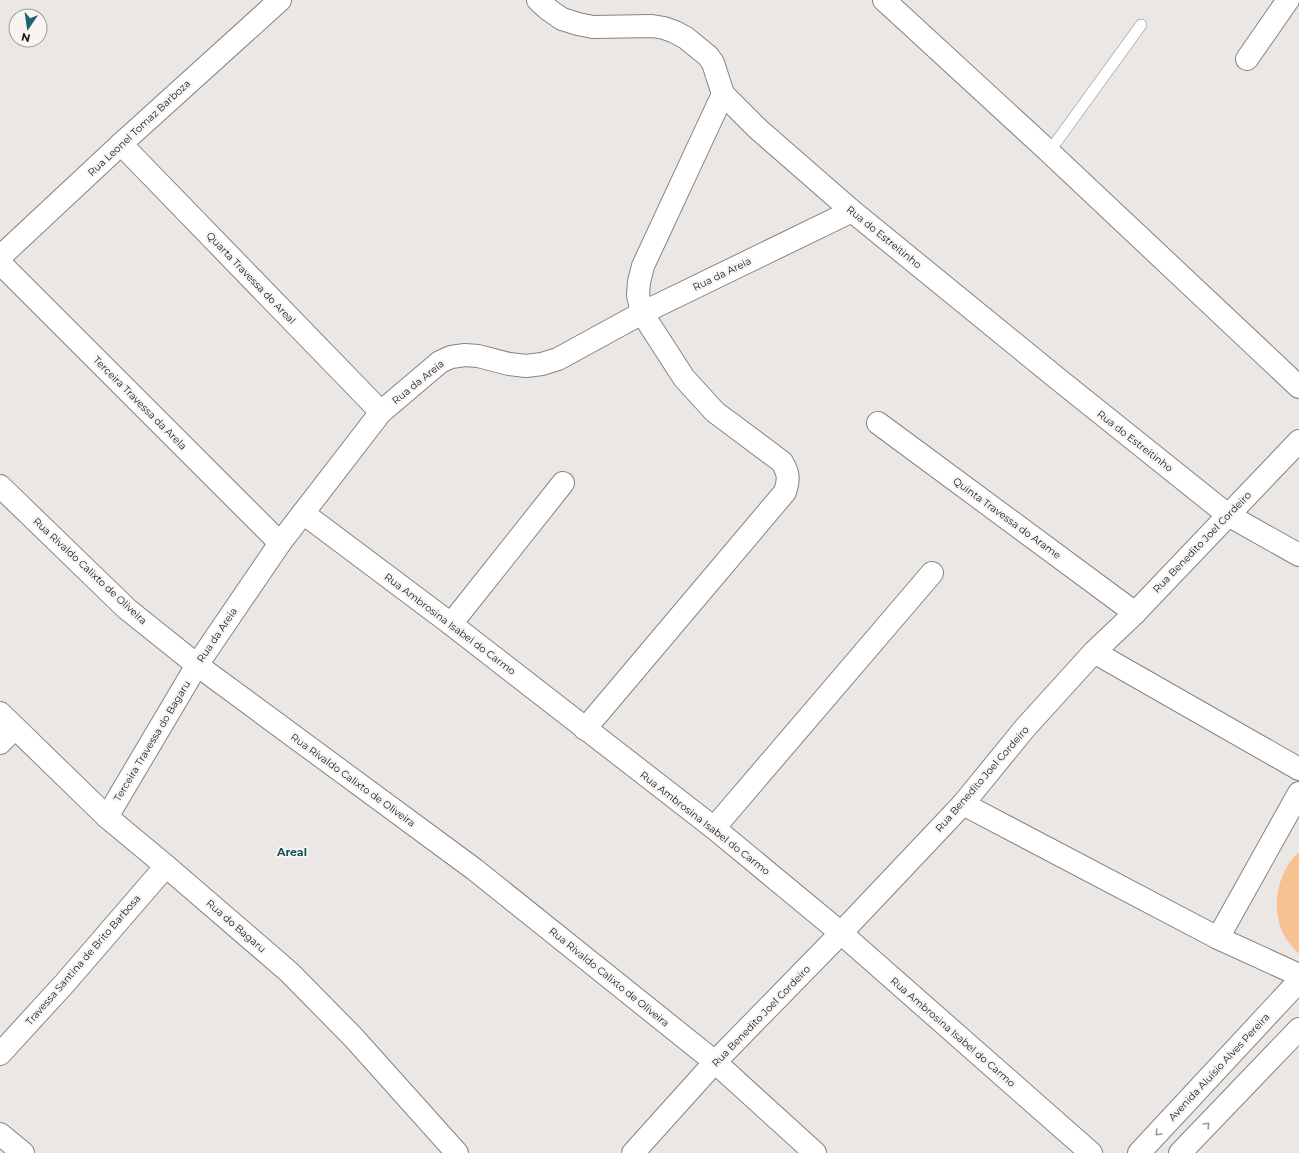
<svg xmlns="http://www.w3.org/2000/svg" width="1299" height="1153" font-family="Montserrat,sans-serif">
	<rect width="100%" height="100%" fill="#eae7e5"/>
	<path fill="#f7c292" d="M 1299,852 L 1299,954 C 1295,949 1290,945 1287,940 C 1269,914 1276,872 1299,852 Z"/>
	<g fill="none" stroke-linecap="round" stroke-linejoin="round">
		<g stroke="#868381" stroke-width="12">
			<path id="lane" d="M 1049,152 L 1141,25"/>
		</g>
		<g stroke="#868381" stroke-width="24">
			<g id="street">
				<path d="M 538,0 L 549,10 L 562,19 L 578,24 L 593,27 L 652,26 L 664,28 L 675,32 L 686,38 L 708,56 L 713,63 L 723,94 L 758,129 L 852,211 L 1058,379 L 1228,515 L 1299,555"/>
				<path d="M 884,0 L 1045,148 L 1299,387"/>
				<path d="M 1247,59 L 1288,0"/>
				<path d="M 121,144 L 381,412"/>
				<path d="M 0,257 L 121,144 L 280,0"/>
				<path d="M 0,263 L 280,543"/>
				<path d="M 878,423 L 1135,613"/>
				<path d="M 0,486 L 127,609 L 197,665 L 474,869 L 715,1062 L 815,1153"/>
				<path d="M 303,513 L 451,624 L 714,828 L 841,933 L 1091,1153"/>
				<path d="M 451,624 L 563,483"/>
				<path d="M 1094,652 L 1299,769"/>
				<path d="M 0,713 L 107,817 L 166,866 L 289,972 L 353,1037 L 457,1153"/>
				<path d="M 585,729 L 785,492 C 789,479 789,474 782,462 L 715,412 L 684,378 L 642,313 L 638,295 L 639,282 L 643,266 L 723,94"/>
				<path d="M 0,743 L 15,728"/>
				<path d="M 963,804 L 1218,938 L 1299,975"/>
				<path d="M 107,817 L 197,665 L 280,543 L 381,412 L 440,362 L 451,357 L 465,355 L 478,356 L 509,364 L 526,366 L 542,364 L 558,359 L 642,313 L 852,211"/>
				<path d="M 714,828 L 932,573"/>
				<path d="M 1218,938 L 1299,793"/>
				<path d="M 0,1054 L 65,983 L 166,866"/>
				<path d="M 0,1134 L 23,1153"/>
				<path d="M 633,1153 L 715,1062 L 841,933 L 963,804 L 1025,728 L 1094,652 L 1135,613 L 1299,441"/>
				<path d="M 1139,1153 L 1299,981"/>
				<path d="M 1180,1153 L 1299,1029"/>
			</g>
		</g>
		<use href="#lane" stroke="#fff" stroke-width="11"/>
		<use href="#street" stroke="#fff" stroke-width="22"/>
	</g>
	<defs><path id="oneway-chevron" d="M-2-3.5L2.5 0L-2 3.5" fill="none" stroke-width="1.6" stroke-linecap="round" stroke-linejoin="round"/></defs>
	<g stroke="#989898">
		<use href="#oneway-chevron" transform="translate(1207 1125) rotate(-46)"/>
		<use href="#oneway-chevron" transform="translate(1158 1133) rotate(133)"/>
	</g>
	<g text-anchor="middle" dominant-baseline="central" stroke-width="4" stroke-linejoin="round" paint-order="stroke">
		<g font-size="10" fill="#1b1a1a" stroke="#f7f4f2">
			<text transform="translate(139 128) rotate(-43)">Rua Leonel Tomaz Barboza</text>
			<text transform="translate(884 237) rotate(39)">Rua do Estreitinho</text>
			<text transform="translate(722 274) rotate(-26)">Rua da Areia</text>
			<text transform="translate(251 278) rotate(46)">Quarta Travessa do Areal</text>
			<text transform="translate(418 382) rotate(-39)">Rua da Areia</text>
			<text transform="translate(140 403) rotate(45)">Terceira Travessa da Arela</text>
			<text transform="translate(1135 441) rotate(38)">Rua do Estreitinho</text>
			<text transform="translate(1007 518) rotate(36)">Quinta Travessa do Arame</text>
			<text transform="translate(1202 542) rotate(-46)">Rua Benedito Joel Cordeiro</text>
			<text transform="translate(90 571) rotate(43)">Rua Rivaldo Calixto de Oliveira</text>
			<text transform="translate(450 624) rotate(37)">Rua Ambrosina Isabel do Carmo</text>
			<text transform="translate(217 635) rotate(-56)">Rua da Areia</text>
			<text transform="translate(152 741) rotate(-59)">Terceira Travessa do Bagaru</text>
			<text transform="translate(982 779) rotate(-49)">Rua Benedito Joel Cordeiro</text>
			<text transform="translate(353 780) rotate(36)">Rua Rivaldo Calixto de Oliveira</text>
			<text transform="translate(705 823) rotate(38)">Rua Ambrosina Isabel do Carmo</text>
			<text transform="translate(236 926) rotate(41)">Rua do Bagaru</text>
			<text transform="translate(83 960) rotate(-49)">Travessa Santina de Brito Barbosa</text>
			<text transform="translate(609 977) rotate(39)">Rua Rivaldo Calixto de Oliveira</text>
			<text transform="translate(761 1016) rotate(-46)">Rua Benedito Joel Cordeiro</text>
			<text transform="translate(953 1032) rotate(41)">Rua Ambrosina Isabel do Carmo</text>
			<text transform="translate(1219 1067) rotate(-47)">Avenida Aluísio Alves Pereira</text>
		</g>
		<g font-size="11" font-weight="bold" fill="#17505b" stroke="#f7f4f2">
			<text x="292" y="852">Areal</text>
		</g>
	</g>
	<g transform="translate(28 28) rotate(193)"><circle r="19" fill="#f7f4f2" stroke="#9f9d9c"/>
	<path d="M0-3L7 15L0 10L-7 15Z" fill="#1c6472"/>
	<text y="-6" font-size="11" font-weight="bold" text-anchor="middle" fill="#1b1a1a">N</text>
	</g>
</svg>
